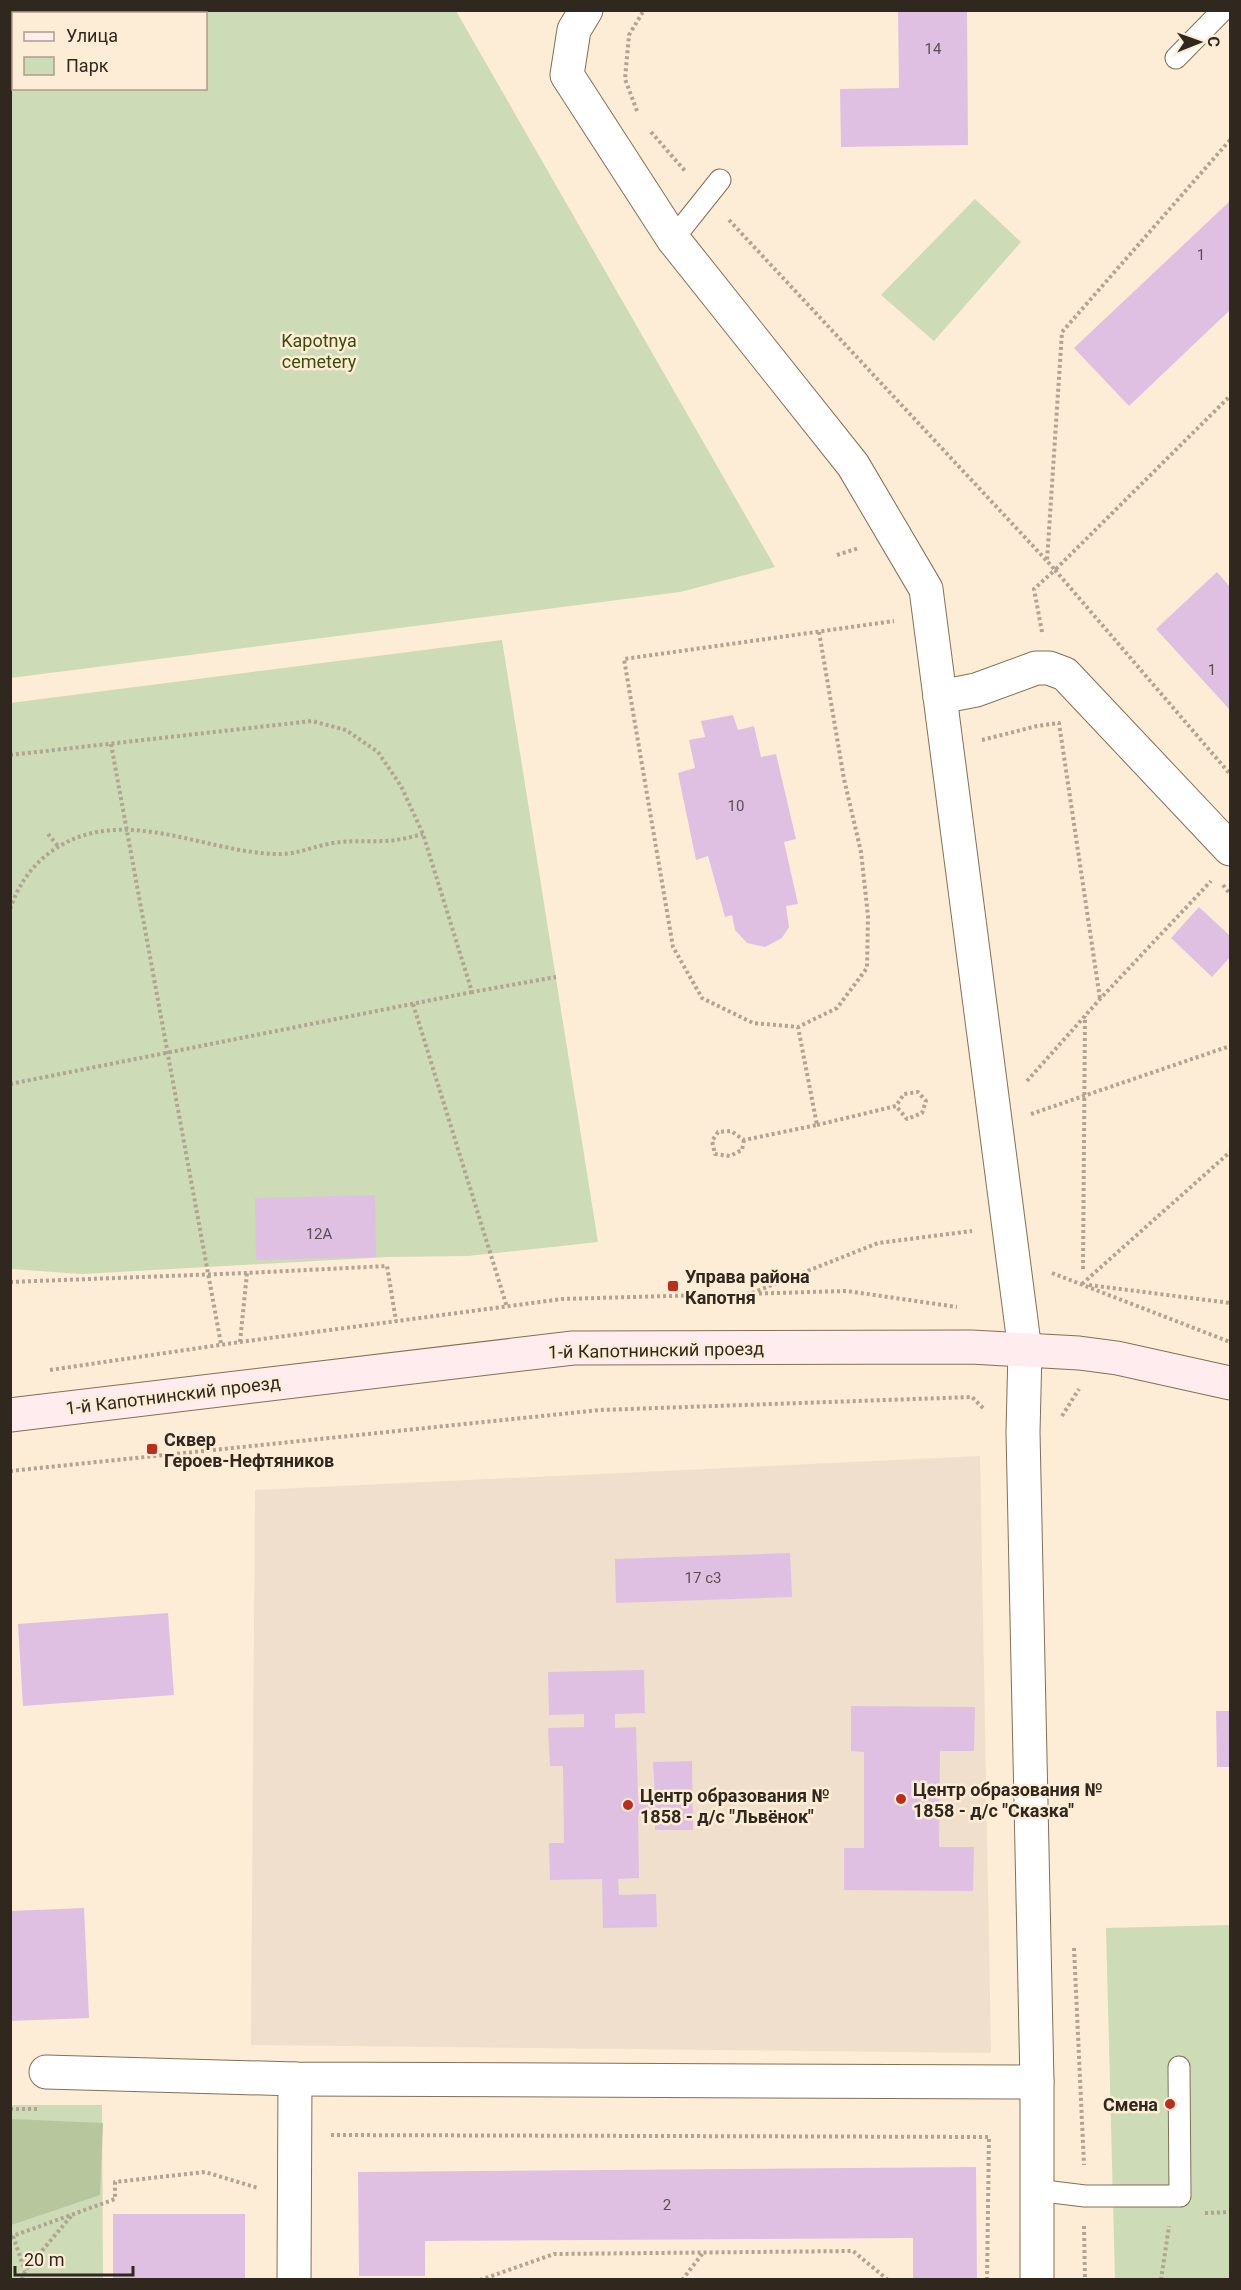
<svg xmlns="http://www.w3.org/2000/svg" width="1241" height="2290" font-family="Roboto,sans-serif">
	<rect width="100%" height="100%" fill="#fdedd6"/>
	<path fill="#efdfcc" d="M 980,1456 L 991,2053 L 251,2045 L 255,1490 Z"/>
	<g fill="#cddbb7" fill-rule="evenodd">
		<path d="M 10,11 L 456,11 L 775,567 L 680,592 L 11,678 ZM 14,14 L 206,14 L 206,88 L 14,88 Z"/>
		<path d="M 975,199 L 1021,242 L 934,341 L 881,295 Z"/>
		<path d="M 502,640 L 598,1242 L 468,1256 L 388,1257 L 82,1274 L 11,1269 L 10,703 Z"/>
		<path d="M 1230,1925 L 1230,2279 L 1115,2279 L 1106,1928 Z"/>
		<path d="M 11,2105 L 102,2105 L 103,2279 L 11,2280 Z"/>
	</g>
	<path fill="#b7c69d" d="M 11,2119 L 103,2123 L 100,2195 L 11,2225 Z"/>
	<g fill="#dfc0e3">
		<path d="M 898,10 L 967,10 L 968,145 L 841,147 L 840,89 L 899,88 Z"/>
		<path d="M 1230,201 L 1230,310 L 1129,406 L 1074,348 Z"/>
		<path d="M 1217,572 L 1230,587 L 1230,710 L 1156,629 Z"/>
		<path d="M 733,715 L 738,730 L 754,726 L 761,757 L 776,754 L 796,839 L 784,842 L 798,904 L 786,906 L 789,927 L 782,938 L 765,947 L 747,943 L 735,930 L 732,915 L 725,917 L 708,856 L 696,860 L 678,773 L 695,768 L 689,740 L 705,737 L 701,721 Z"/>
		<path d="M 1199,907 L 1230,936 L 1230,957 L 1212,977 L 1171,938 Z"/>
		<path d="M 375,1195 L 376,1257 L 256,1260 L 255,1198 Z"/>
		<path d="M 790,1553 L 792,1597 L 616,1603 L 615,1559 Z"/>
		<path d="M 168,1613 L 174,1695 L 23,1706 L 18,1624 Z"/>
		<path d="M 644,1670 L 645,1713 L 615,1714 L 615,1728 L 636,1727 L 638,1796 L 655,1796 L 653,1762 L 692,1761 L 693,1830 L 655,1830 L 654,1815 L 638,1815 L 639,1878 L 618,1879 L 619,1895 L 656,1894 L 657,1927 L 603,1928 L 602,1879 L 550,1880 L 549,1843 L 564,1843 L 563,1766 L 550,1766 L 548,1728 L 584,1727 L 584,1714 L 549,1715 L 548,1672 Z"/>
		<path d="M 851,1706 L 975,1707 L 974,1751 L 940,1751 L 939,1847 L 974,1847 L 973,1891 L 844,1890 L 844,1848 L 864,1848 L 864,1752 L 851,1751 Z"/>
		<path d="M 1216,1711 L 1230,1711 L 1230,1767 L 1217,1767 Z"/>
		<path d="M 84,1908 L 89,2018 L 10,2021 L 10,1911 Z"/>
		<path d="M 976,2167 L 977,2280 L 913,2280 L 913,2238 L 425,2241 L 425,2276 L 359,2276 L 358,2172 Z"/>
		<path d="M 113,2214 L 245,2214 L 245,2279 L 113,2280 Z"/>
	</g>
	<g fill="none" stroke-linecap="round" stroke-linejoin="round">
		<g stroke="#827057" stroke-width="23">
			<g id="lane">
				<path d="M 1176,58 L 1223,10"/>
				<path d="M 673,239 L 720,180"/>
				<path d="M 1036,2190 L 1085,2196 L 1180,2196 L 1179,2067"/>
			</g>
		</g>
		<g stroke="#827057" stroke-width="35">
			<g id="street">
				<path d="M 586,10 L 574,30 L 567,75 L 673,239 L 853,465 L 926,589 L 1025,1351 L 1023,1432 L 1037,2082 L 1037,2280"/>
				<path d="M 940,697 L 976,690 L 1036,668 L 1049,668 L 1065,674 L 1230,849"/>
				<path d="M 46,2072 L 295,2079 L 1037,2082"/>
				<path d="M 294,2280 L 295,2079"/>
			</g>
		</g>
		<g stroke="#827057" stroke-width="35">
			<path id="secondary" d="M 10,1415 L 573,1348 L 971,1347 L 1079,1353 L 1117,1358 L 1230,1383"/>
		</g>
		<g stroke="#b1a492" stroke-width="4" stroke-dasharray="3 3" stroke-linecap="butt">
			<path d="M 637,111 L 625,79 L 629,35 L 644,10"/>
			<path d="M 651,132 L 686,172"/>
			<path d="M 1230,140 L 1062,332 L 1047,561 L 1055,570 L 1230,396"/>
			<path d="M 729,220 L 1047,561"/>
			<path d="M 837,555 L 859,548"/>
			<path d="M 819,632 L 844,779 L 861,852 L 868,916 L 867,968 L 837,1008 L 798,1027 L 753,1023 L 702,998 L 673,947 L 624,659 L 894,621"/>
			<path d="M 1042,632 L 1034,589 L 1055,570 L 1230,774"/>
			<path d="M 982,740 L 1037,726 L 1059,723 L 1100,999"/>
			<path d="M 111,744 L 221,1344"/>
			<path d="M 10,755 L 312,721 L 346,730 L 378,752 L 401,786 L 423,834 L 472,992 L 556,977"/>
			<path d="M 48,834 L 58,846"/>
			<path d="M 1223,885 L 1230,894"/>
			<path d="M 10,909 C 18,886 30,868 48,854 C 116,801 200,851 274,854 C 296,855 308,848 328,844 C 350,839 374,843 396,840 C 405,839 414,836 423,834"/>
			<path d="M 413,1004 L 507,1307"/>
			<path d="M 1027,1081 L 1100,999 L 1211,881"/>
			<path d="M 10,1084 L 472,992"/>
			<path d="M 1031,1114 L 1230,1046"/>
			<path d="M 817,1125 L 896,1106 L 904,1094 L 918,1092 L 926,1101 L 922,1113 L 907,1119 L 896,1106"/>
			<path d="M 744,1140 L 742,1150 L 730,1156 L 715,1154 L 712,1141 L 718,1132 L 731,1131 L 744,1140 L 817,1125 L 798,1027"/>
			<path d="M 1083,1269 L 1085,1016"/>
			<path d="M 1052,1273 L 1230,1342"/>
			<path d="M 10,1282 L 247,1273"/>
			<path d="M 1082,1284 L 1230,1152"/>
			<path d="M 1089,1285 L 1230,1303"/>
			<path d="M 752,1293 L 878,1243 L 972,1231"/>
			<path d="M 240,1342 L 247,1273 L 387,1266 L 396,1321"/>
			<path d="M 50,1370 L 240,1342 L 562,1299 L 847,1291 L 957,1307"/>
			<path d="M 1062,1416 L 1079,1389"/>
			<path d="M 10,1471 L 600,1410 L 972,1397 L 985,1410"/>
			<path d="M 1074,1948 L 1084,2165"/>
			<path d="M 10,2109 L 37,2109"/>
			<path d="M 331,2135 L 989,2137 L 987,2280"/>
			<path d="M 1205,2213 L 1230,2212"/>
			<path d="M 1084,2226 L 1085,2280"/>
			<path d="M 13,2236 L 25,2271"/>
			<path d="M 10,2237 L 115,2199 L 115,2182 L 205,2172 L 258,2188"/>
			<path d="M 22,2280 L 25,2271 L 72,2215"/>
			<path d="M 480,2280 L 554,2254 L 853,2251 L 888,2280"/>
			<path d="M 682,2280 L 703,2253"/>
			<path d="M 1161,2280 L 1169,2226"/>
		</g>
		<use href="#lane" stroke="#fff" stroke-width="21"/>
		<use href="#street" stroke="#fff" stroke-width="33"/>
		<use href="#secondary" stroke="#feecee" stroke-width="33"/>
	</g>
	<g fill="#bb2e1e" stroke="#fdedd6" stroke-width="2">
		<rect x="667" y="1280" width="12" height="12" rx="3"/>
		<rect x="146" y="1443" width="12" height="12" rx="3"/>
		<circle cx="901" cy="1799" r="6"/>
		<circle cx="628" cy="1805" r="6"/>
		<circle cx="1170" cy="2104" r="6"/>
	</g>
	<g text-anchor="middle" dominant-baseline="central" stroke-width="5" stroke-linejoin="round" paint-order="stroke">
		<g font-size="15" fill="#5c4e4f">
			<text x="933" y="49">14</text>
			<text x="1201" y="255">1</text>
			<text x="1212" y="670">1</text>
			<text x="736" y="806">10</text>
			<text x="319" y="1234">12А</text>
			<text x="703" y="1578">17 с3</text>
			<text x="667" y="2205">2</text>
		</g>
		<g font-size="18" fill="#3b4c0d" stroke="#fdedd6">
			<text x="319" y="340">Kapotnya<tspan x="319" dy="21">cemetery</tspan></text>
		</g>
		<g font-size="18" font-weight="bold" fill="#30281e" stroke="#fdedd6" text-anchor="start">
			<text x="685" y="1276">Управа района<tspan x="685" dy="21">Капотня</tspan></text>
			<text x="164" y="1439">Сквер<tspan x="164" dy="21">Героев-Нефтяников</tspan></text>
			<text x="913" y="1789">Центр образования №<tspan x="913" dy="21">1858 - д/с "Сказка"</tspan></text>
			<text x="640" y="1795">Центр образования №<tspan x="640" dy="21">1858 - д/с "Львёнок"</tspan></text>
			<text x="1158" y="2104" text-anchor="end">Смена</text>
		</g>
		<g font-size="18" fill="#30281e" stroke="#fdedd6">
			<text transform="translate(656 1350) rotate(-1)">1-й Капотнинский проезд</text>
			<text transform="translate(173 1395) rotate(-7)">1-й Капотнинский проезд</text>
		</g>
	</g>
	<rect width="1241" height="2290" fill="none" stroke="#30281e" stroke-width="24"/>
	<rect x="12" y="12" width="195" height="78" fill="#fdedd6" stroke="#ab9e8c" stroke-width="1.5"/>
	<rect x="24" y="32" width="30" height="9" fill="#feecee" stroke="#ab9e8c" stroke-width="1.5"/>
	<text x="66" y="42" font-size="18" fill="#30281e">Улица</text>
	<rect x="24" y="57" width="30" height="18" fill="#cddbb7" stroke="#ab9e8c" stroke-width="1.5"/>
	<text x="66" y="72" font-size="18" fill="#30281e">Парк</text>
	<g transform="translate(1199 42) rotate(89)" stroke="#fdedd6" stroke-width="4.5" paint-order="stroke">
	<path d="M0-4.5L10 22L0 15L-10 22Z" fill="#30281e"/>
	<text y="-9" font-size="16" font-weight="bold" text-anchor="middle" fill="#30281e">С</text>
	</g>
	<path d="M15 2266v9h118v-9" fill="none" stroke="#30281e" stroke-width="3"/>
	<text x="24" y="2266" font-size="18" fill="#30281e" stroke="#fdedd6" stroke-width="4.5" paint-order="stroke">20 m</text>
</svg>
